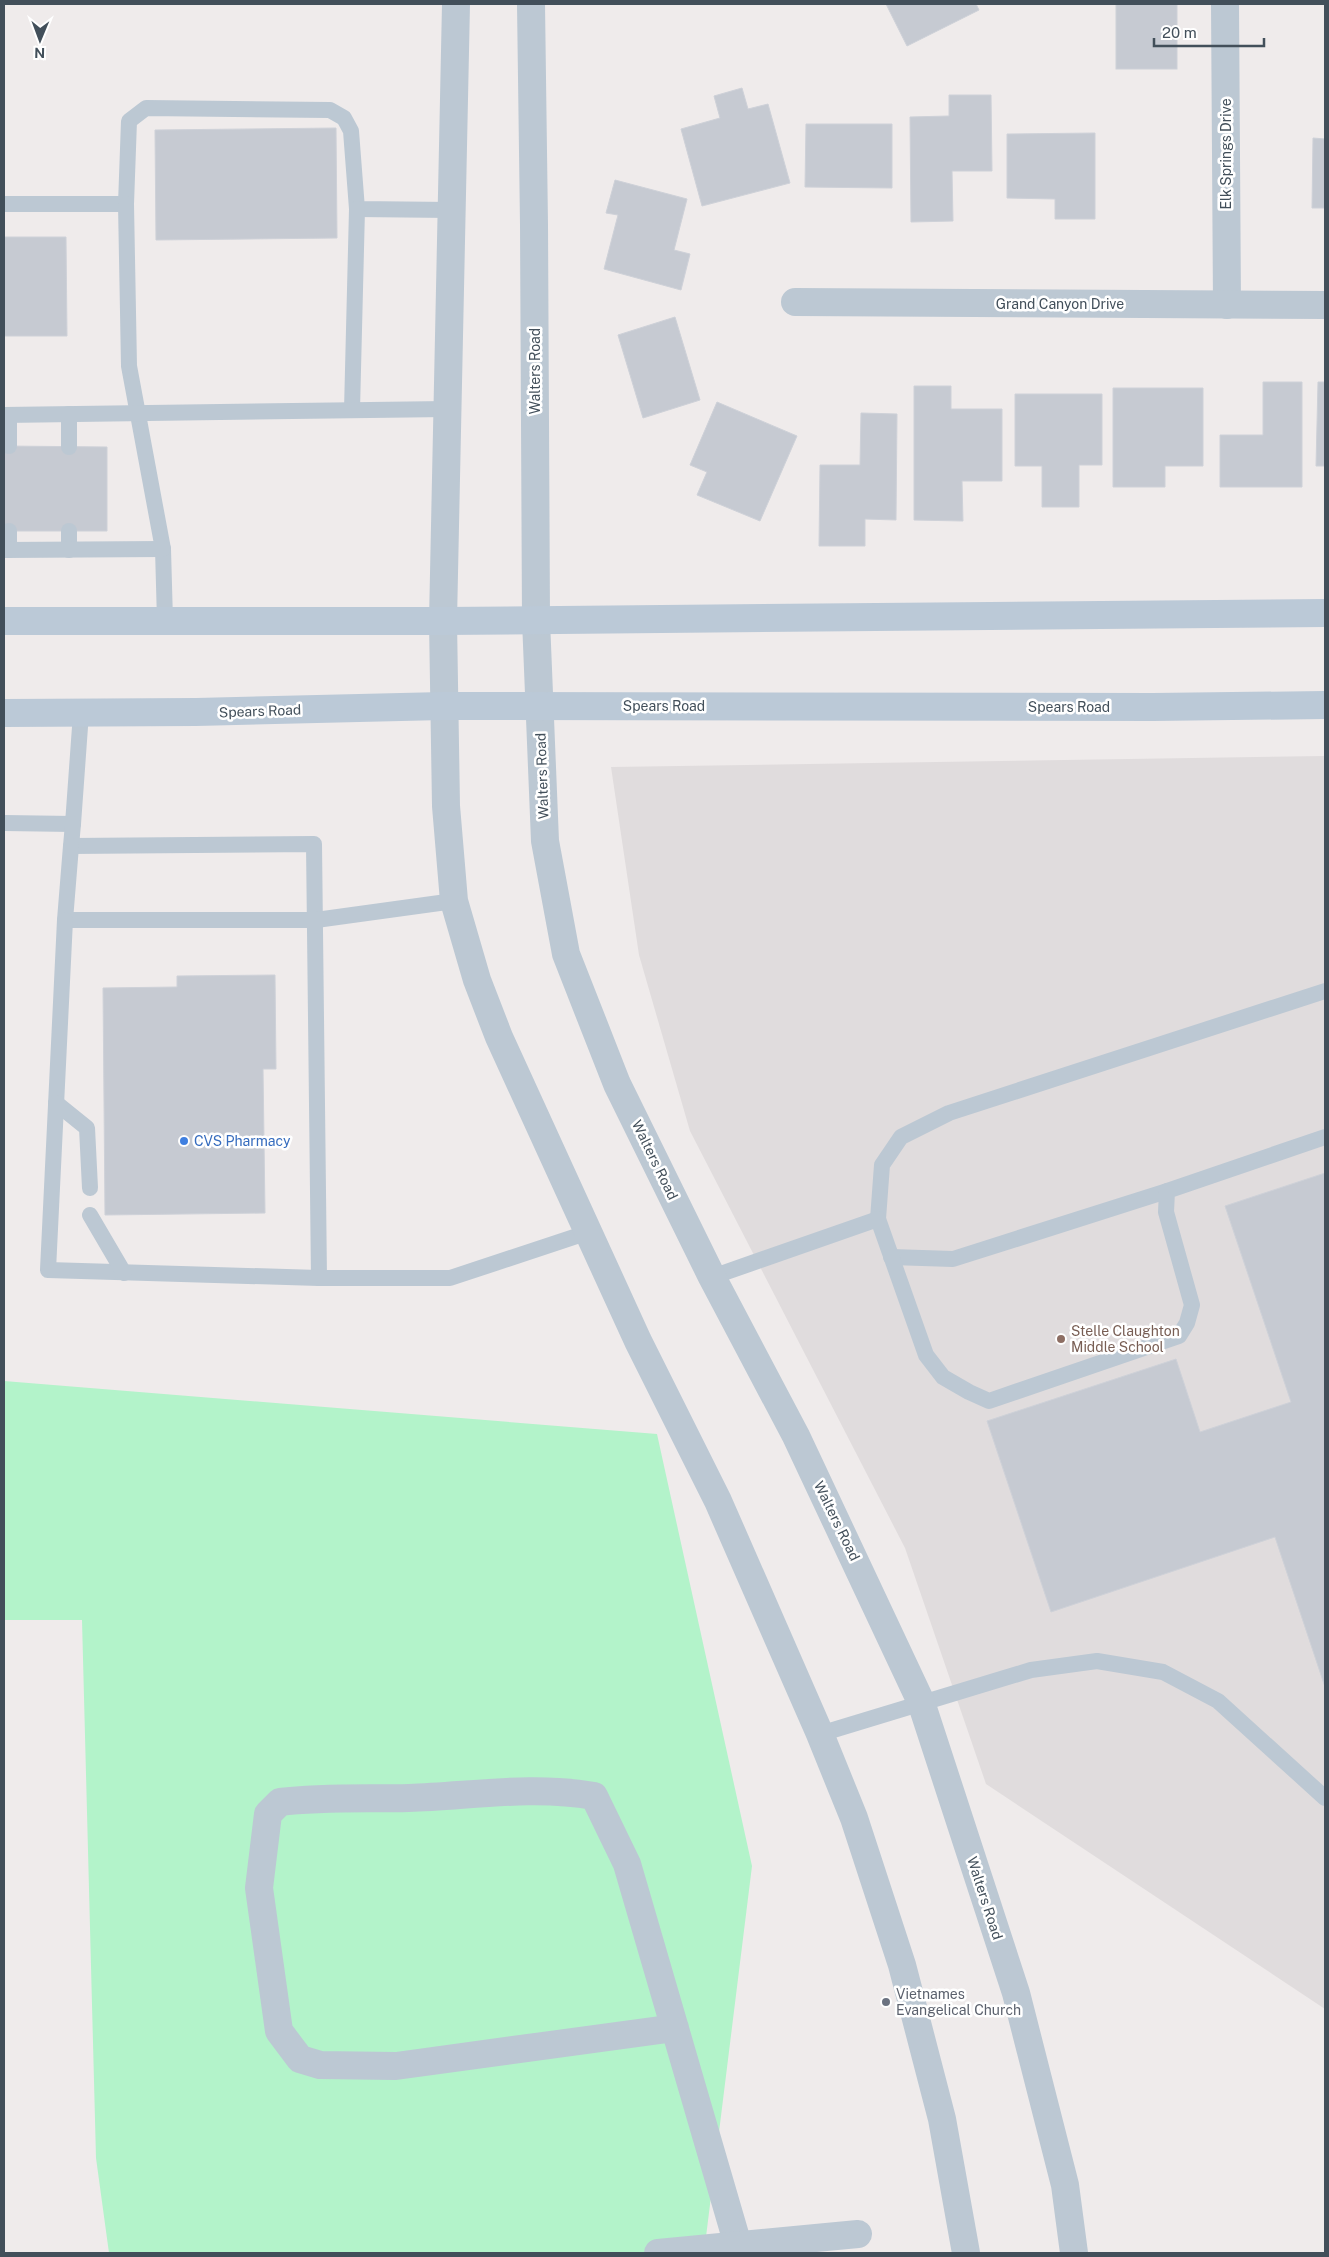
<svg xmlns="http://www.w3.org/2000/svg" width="1329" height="2257" font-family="'Public Sans',sans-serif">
	<rect width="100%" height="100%" fill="#efebeb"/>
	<path fill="#e0dcdd" d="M 1325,756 L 1325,2009 L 986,1784 L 905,1548 L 690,1131 L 639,955 L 611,767 Z"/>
	<path fill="#b3f3ca" d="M 4,1381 L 657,1434 L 752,1866 L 704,2253 L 109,2253 L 96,2158 L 82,1620 L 4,1620 Z"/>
	<g fill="#c6cad2" stroke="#ced1d8">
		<path d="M 886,4 L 976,4 L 979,10 L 907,46 Z"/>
		<rect x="1116" y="4" width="61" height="65"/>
		<path d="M 742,88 L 748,109 L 768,104 L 790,183 L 702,206 L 681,129 L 720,118 L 714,96 Z"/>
		<path d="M 949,95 L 991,95 L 992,171 L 952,171 L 953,221 L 911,222 L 910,117 L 949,116 Z"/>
		<path d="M 806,124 L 892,124 L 892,188 L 805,187 Z"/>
		<path d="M 336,128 L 337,238 L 156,240 L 155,130 Z"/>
		<path d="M 1095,133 L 1095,219 L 1055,219 L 1055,199 L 1007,198 L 1007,134 Z"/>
		<path d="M 1313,138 L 1325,139 L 1325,208 L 1312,208 Z"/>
		<path d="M 615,180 L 687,199 L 674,250 L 690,254 L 681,290 L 604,269 L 618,215 L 606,213 Z"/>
		<path d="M 4,237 L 66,237 L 67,336 L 4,336 Z"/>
		<path d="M 675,317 L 700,400 L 643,418 L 618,335 Z"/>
		<path d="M 1263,382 L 1302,382 L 1302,487 L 1220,487 L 1220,435 L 1263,435 Z"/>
		<path d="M 1318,382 L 1325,382 L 1325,466 L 1316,466 Z"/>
		<path d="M 914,386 L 951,386 L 951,409 L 1002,409 L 1002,481 L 962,481 L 963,521 L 914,520 Z"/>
		<path d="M 1113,388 L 1203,388 L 1203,466 L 1165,466 L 1165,487 L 1113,487 Z"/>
		<path d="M 1015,394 L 1102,394 L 1102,465 L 1079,465 L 1079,507 L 1042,507 L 1042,466 L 1015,466 Z"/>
		<path d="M 717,402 L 797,436 L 760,521 L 697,495 L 707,472 L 690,465 Z"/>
		<path d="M 861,413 L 897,414 L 896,520 L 865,519 L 865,546 L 819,546 L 820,465 L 860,465 Z"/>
		<path d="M 4,446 L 107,447 L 107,531 L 4,531 Z"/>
		<path d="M 275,975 L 276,1069 L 263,1069 L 265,1213 L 105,1215 L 103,988 L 177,987 L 177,976 Z"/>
		<path d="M 1325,1173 L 1325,1687 L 1275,1537 L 1051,1612 L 987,1421 L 1176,1359 L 1200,1432 L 1291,1402 L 1225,1206 Z"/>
	</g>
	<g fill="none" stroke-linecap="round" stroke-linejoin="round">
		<g stroke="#bcc8d3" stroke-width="16">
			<path d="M 4,204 L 126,204 L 129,121 L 146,108 L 330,110 L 344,118 L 351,131 L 357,209 L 451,210"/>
			<path d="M 126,204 L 129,366 L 163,549 L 165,621"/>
			<path d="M 352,410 L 357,209"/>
			<path d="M 4,415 L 447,409"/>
			<path d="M 9,446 L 9,415"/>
			<path d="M 69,447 L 69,414"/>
			<path d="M 9,531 L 9,550"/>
			<path d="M 69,531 L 69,550"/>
			<path d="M 4,550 L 163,549"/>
			<path d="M 4,823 L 73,824 L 81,713"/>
			<path d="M 73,824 L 71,846 L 314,844 L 319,1278"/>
			<path d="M 71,846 L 65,920 L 316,920 L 454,901"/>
			<path d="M 65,920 L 48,1270 L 319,1278 L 450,1278 L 589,1232"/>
			<path d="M 56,1103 L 87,1128 L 90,1188"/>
			<path d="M 90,1215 L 124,1273"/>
			<path d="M 878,1219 L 882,1165 L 901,1137 L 949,1113 L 1325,991"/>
			<path d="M 891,1257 L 953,1259 L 1167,1191"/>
			<path d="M 712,1277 L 878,1219 L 926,1355 L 943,1377 L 969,1392 L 989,1401 L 1179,1336 L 1187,1323 L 1192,1305 L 1166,1212 L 1167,1191 L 1325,1137"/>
			<path d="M 820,1734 L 1031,1670 L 1097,1661 L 1163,1672 L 1218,1701 L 1325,1798"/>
		</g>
		<g stroke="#bcc8d3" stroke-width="28">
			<path d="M 1225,4 L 1227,305"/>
			<path d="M 795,302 L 1325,305"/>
			<path d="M 675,2028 L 396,2066 L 320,2065 L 300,2059 L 279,2031 L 259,1888 L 268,1814 L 280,1802 C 323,1797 365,1799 409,1798 C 470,1796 534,1785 594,1796 L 627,1864 L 738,2245"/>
			<path d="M 658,2253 L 858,2234"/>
		</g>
		<g stroke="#bcc8d3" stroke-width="28">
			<path d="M 456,4 L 443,621 L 446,806 L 454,901 L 477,980 L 499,1037 L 638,1341 L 718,1501 L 820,1734 L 854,1818 L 902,1965 L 942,2119 L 966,2253"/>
			<path d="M 531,4 L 534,225 L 536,620 L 545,841 L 566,954 L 617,1084 L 712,1277 L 796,1436 L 921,1702 L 1016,1993 L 1065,2185 L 1074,2253"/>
		</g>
		<g stroke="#bbc9d7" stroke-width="28">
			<path d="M 4,621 L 443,621 L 1325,613"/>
			<path d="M 4,713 L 196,712 L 443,706 L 1153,707 L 1325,705"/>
		</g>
	</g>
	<circle fill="#3f7fe0" stroke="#fff" stroke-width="2" cx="184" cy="1141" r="5"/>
	<circle fill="#8d6e63" stroke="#fff" stroke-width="2" cx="1061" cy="1339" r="5"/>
	<circle fill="#6b7280" stroke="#fff" stroke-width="2" cx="886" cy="2002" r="5"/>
	<g text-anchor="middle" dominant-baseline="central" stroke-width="5" stroke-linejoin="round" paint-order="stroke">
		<g font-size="14" fill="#424f5a" stroke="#fff">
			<text transform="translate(1226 154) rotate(-90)">Elk Springs Drive</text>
			<text x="1060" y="304">Grand Canyon Drive</text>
			<text transform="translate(535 371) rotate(-90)">Walters Road</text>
			<text x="664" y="706">Spears Road</text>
			<text x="1069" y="707">Spears Road</text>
			<text transform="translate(260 711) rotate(-2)">Spears Road</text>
			<text transform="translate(542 776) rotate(-92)">Walters Road</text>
			<text transform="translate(655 1160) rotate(64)">Walters Road</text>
			<text transform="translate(837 1521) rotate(64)">Walters Road</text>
			<text transform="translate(985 1898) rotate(72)">Walters Road</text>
		</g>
		<g font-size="14" fill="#366cbe" stroke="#fff" text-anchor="start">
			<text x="194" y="1141">CVS Pharmacy</text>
		</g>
		<g font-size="14" fill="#785e54" stroke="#fff" text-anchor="start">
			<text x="1071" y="1331">Stelle Claughton<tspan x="1071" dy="16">Middle School</tspan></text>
		</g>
		<g font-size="14" fill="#5b616d" stroke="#fff" text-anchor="start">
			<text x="896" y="1994">Vietnames<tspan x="896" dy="16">Evangelical Church</tspan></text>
		</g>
	</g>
	<rect width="1329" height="2257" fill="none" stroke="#424f5a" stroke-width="10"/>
	<g transform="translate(40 40) rotate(181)" stroke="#ffffff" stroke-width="4" paint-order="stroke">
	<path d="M0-4L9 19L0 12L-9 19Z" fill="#424f5a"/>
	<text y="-8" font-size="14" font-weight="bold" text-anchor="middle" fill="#424f5a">N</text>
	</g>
	<path d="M1154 38v8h110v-8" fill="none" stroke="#424f5a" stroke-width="2.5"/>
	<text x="1162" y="38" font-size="15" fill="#424f5a" stroke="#ffffff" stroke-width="4" paint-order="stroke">20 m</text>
</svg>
